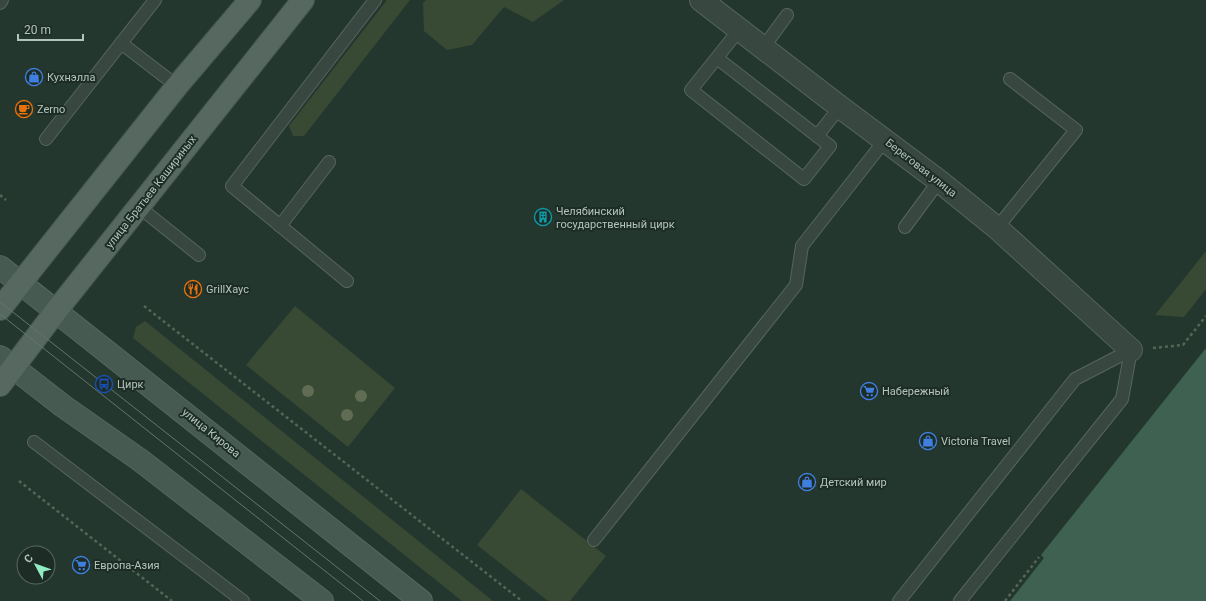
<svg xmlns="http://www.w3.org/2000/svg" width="1206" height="601" font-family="Roboto,sans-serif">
	<rect width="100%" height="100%" fill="#24372e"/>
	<g fill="#384934">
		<path d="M 387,0 L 410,0 L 304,136 L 293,136 L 289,126 Z"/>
		<path d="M 426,0 L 564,0 L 533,22 L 504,7 L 472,45 L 447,50 L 424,31 L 423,3 Z"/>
		<path d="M 1206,251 L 1206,289 L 1184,317 L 1155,315 Z"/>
		<path d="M 295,306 L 395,388 L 348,447 L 246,365 Z"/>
		<path d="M 145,321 L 493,601 L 462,601 L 133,338 L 136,327 Z"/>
		<path d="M 521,489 L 606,556 L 570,601 L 548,601 L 477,545 Z"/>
	</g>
	<path fill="#3e6151" d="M 1206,348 L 1206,601 L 1010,601 L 1044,558 L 1041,555 Z"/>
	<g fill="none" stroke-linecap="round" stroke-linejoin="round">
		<g stroke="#56665f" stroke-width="14">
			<g id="service">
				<path d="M 0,3 L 2,0"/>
				<path d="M 121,43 L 177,86"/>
				<path d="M 763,48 L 787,15"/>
				<path d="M 717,58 L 830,146 L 804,179 L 691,90 C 707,70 723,50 739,30"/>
				<path d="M 817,136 L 840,107"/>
				<path d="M 46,139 L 155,0"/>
				<path d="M 139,207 L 199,255"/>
				<path d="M 280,226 L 329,162"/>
				<path d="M 905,227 L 939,181"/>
				<path d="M 997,228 L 1076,130 L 1010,79"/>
				<path d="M 347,281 L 232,186 L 375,0"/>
				<path d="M 34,442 L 243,601"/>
				<path d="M 594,540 L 796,285 L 802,246 L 885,140"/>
				<path d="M 899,601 L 1075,379 L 1131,350"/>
				<path d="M 960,601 L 1122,399 L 1131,350"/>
			</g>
		</g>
		<g stroke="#56665f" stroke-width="24">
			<path id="minor" d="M 701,0 L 840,107 L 939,181 L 997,228 L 1131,350"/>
		</g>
		<g stroke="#56665f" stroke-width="24">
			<g id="secondary">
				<path d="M 0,267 L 421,601"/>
				<path d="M 0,357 L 63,406 L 140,460 L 322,601"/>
			</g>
		</g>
		<g stroke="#44544d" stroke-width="24">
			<g id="primary">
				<path d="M 0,309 L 177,86 L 250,0"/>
				<path d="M 0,385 L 56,311 L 303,0"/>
			</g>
		</g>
		<g stroke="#546656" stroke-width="2.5" stroke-dasharray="3 3" stroke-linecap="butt">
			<path d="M 0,195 L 6,200"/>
			<path d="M 144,306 L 522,601"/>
			<path d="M 1153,348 L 1183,345 L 1206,316"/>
			<path d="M 19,481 L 172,601"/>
			<path d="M 1005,601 L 1039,557"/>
		</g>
		<use href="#service" stroke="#384841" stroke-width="12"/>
		<use href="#minor" stroke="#384841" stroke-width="22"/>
		<use href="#secondary" stroke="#465a52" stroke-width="22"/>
		<use href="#primary" stroke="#56685f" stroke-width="22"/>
		<g stroke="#61766c" stroke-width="1">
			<path d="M 0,302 L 380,601"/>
			<path d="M 0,314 L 363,601"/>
		</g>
	</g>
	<g fill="#606c54">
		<circle cx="308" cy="391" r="6"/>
		<circle cx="361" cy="396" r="6"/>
		<circle cx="347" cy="415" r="6"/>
	</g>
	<defs>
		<g id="shop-ring" transform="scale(0.9)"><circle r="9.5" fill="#1d2d26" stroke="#3f7fe0" stroke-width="1.5"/><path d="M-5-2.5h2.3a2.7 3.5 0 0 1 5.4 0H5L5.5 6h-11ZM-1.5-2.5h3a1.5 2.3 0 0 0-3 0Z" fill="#3f7fe0"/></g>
		<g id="cafe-ring" transform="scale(0.9)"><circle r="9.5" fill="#1d2d26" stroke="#e8710a" stroke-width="1.5"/><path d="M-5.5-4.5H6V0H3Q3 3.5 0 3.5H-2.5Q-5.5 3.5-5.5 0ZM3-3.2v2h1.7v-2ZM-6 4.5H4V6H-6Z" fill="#e8710a"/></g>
		<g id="building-ring" transform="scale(0.9)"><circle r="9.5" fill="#1d2d26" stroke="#0f9aa8" stroke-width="1.5"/><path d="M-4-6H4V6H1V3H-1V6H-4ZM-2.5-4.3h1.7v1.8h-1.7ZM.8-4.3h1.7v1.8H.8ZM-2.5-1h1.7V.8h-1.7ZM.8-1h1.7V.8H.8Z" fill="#0f9aa8"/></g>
		<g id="restaurant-ring" transform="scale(0.9)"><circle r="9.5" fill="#1d2d26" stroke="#e8710a" stroke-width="1.5"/><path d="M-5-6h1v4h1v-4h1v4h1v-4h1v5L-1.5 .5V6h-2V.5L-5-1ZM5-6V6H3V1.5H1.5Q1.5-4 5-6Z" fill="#e8710a"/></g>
		<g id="bus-ring" transform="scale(0.9)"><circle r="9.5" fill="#1d2d26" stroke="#1a4fb4" stroke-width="1.5"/><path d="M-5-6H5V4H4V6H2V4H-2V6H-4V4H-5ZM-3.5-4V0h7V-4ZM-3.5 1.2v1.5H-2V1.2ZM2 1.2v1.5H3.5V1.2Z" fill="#1a4fb4"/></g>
		<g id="supermarket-ring" transform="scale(0.9)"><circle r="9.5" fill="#1d2d26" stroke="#3f7fe0" stroke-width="1.5"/><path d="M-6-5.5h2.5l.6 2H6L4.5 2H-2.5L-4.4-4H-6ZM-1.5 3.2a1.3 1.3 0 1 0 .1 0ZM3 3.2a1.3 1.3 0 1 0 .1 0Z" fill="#3f7fe0"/></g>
	</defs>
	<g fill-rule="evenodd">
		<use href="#shop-ring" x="34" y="77"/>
		<use href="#cafe-ring" x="24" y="109"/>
		<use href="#building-ring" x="543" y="217"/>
		<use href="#restaurant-ring" x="193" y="289"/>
		<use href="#bus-ring" x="104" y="384"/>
		<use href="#supermarket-ring" x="869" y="391"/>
		<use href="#shop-ring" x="928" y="441"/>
		<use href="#shop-ring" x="807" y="482"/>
		<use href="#supermarket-ring" x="81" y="565"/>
	</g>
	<g text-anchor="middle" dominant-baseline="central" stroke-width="4" stroke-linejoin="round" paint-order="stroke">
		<g font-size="11" fill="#b3c4bd" stroke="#1d2d26" text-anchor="start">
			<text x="47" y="77">Кухнэлла</text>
			<text x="37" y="109">Zerno</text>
			<text x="556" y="211">Челябинский<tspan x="556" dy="13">государственный цирк</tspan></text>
			<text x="206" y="289">GrillXayc</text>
			<text x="117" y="384">Цирк</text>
			<text x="882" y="391">Набережный</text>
			<text x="941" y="441">Victoria Travel</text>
			<text x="820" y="482">Детский мир</text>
			<text x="94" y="565">Европа-Азия</text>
		</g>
		<g font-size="11" fill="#b3c4bd" stroke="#1d2d26">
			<text transform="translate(921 168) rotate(38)">Береговая улица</text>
			<text transform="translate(151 192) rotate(-52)">улица Братьев Кашириных</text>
			<text transform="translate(211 433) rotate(39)">улица Кирова</text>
		</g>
	</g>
	<g transform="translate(36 565) rotate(311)"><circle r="19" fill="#1d2d26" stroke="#596962"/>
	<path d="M0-3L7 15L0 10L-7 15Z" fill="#91ebc4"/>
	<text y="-6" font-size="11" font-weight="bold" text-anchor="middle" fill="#b3c4bd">С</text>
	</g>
	<path d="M18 34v6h65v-6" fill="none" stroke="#b3c4bd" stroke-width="2"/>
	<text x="24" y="34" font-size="12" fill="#b3c4bd" stroke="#1d2d26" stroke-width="3" paint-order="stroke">20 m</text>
</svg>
